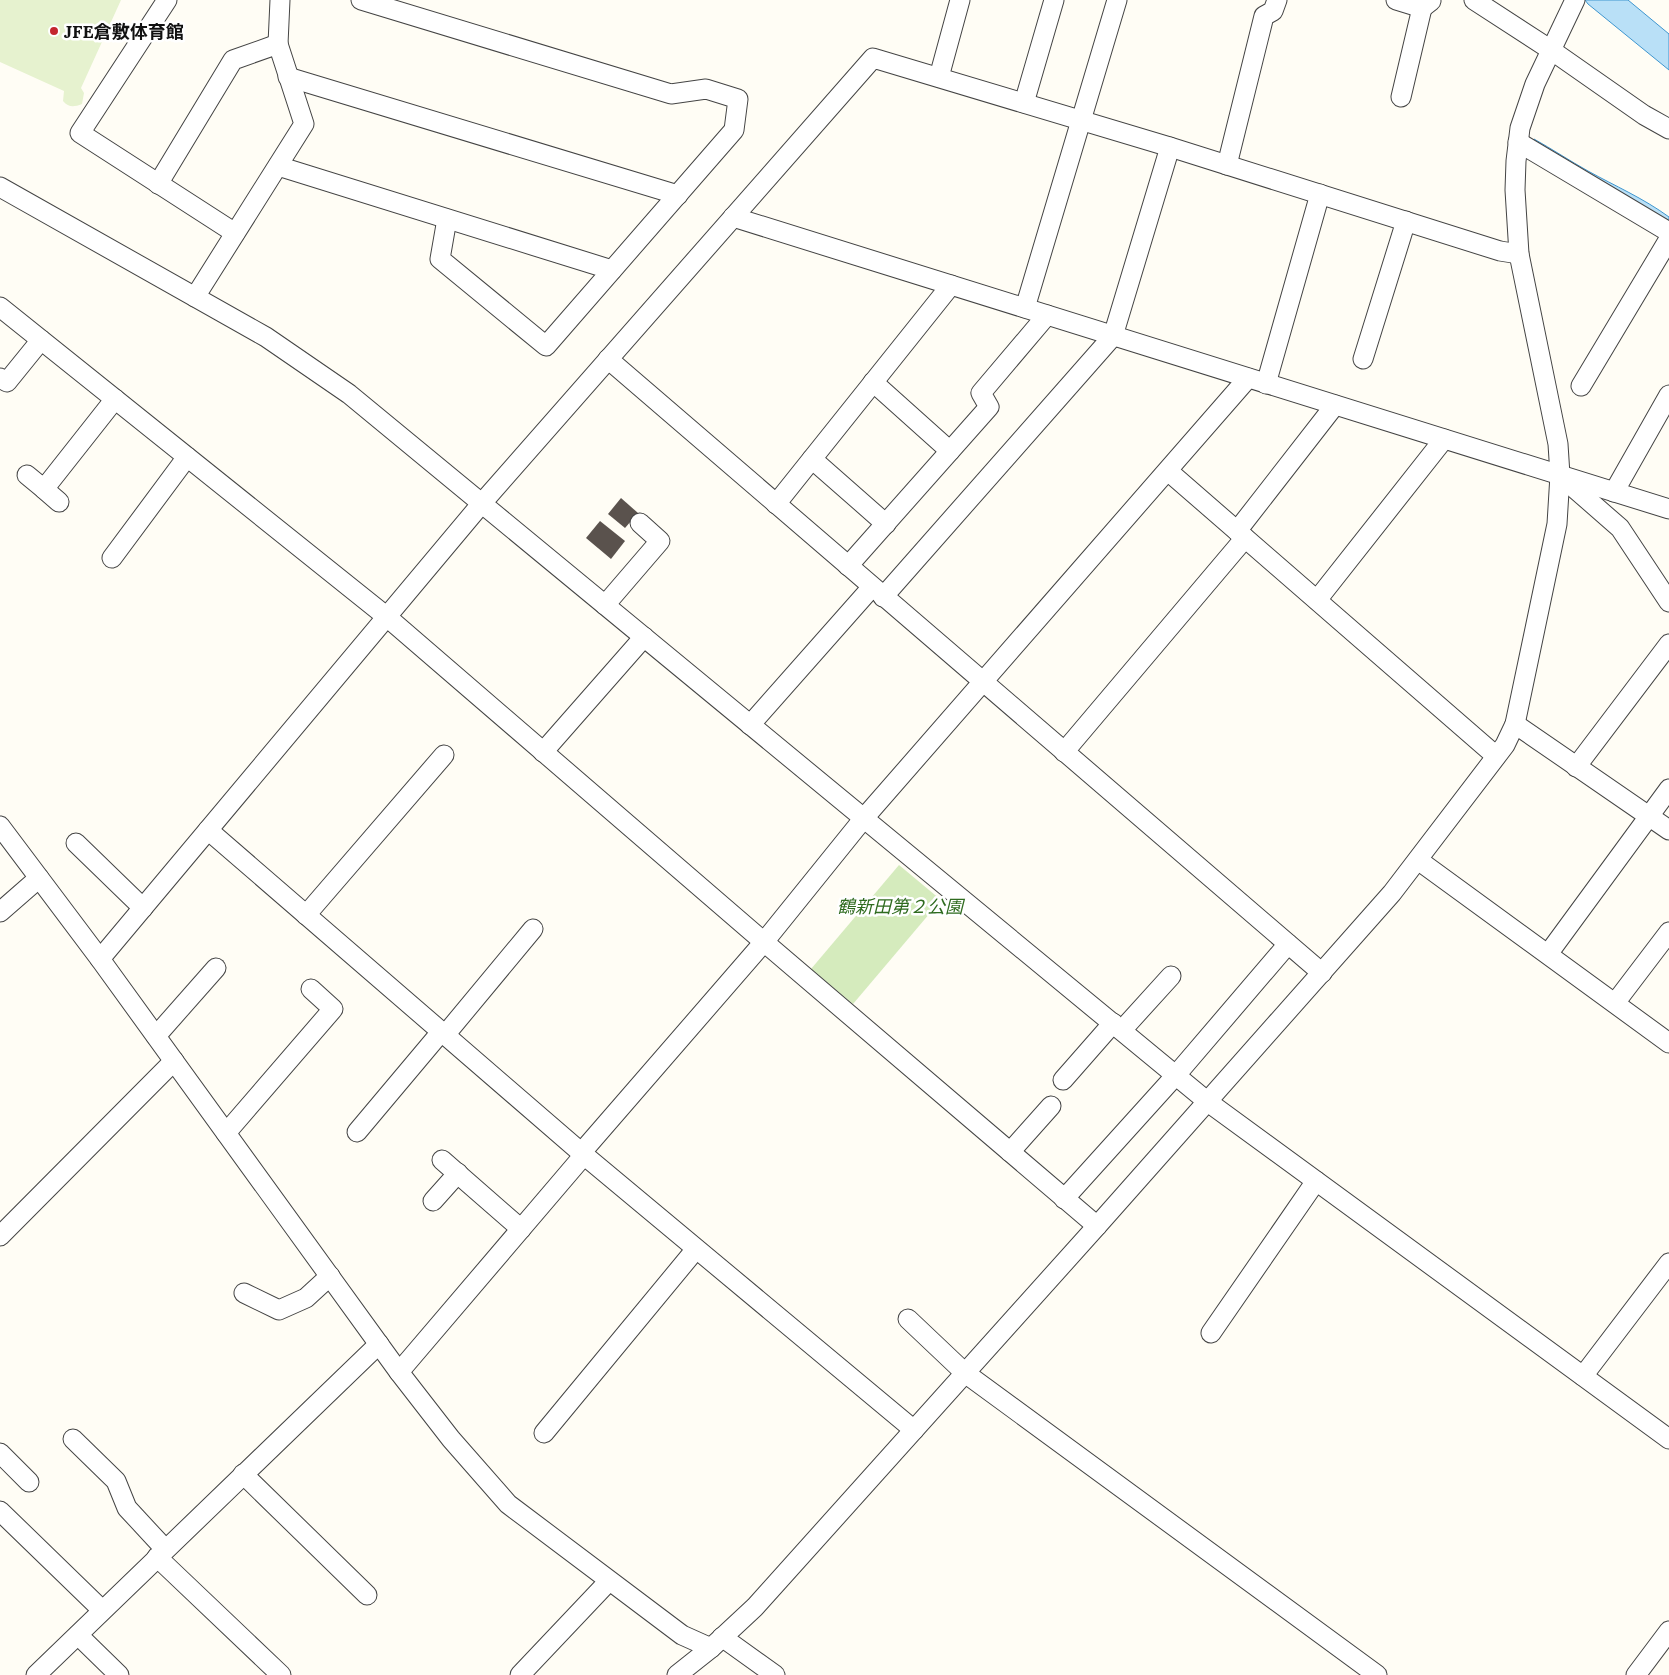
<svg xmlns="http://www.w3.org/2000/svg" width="1669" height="1675" font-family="Lora,'Noto Sans JP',serif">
	<rect width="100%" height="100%" fill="#fffdf5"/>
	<path fill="#d5ebbd" d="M 899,865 L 941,900 L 853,1004 L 811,969 Z"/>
	<path fill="#e6f2cf" d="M 0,0 L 121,0 L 81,88 L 84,93 L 82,104 C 74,107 69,108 63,101 L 64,91 L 0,62 Z"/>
	<g fill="#b9e0f7" stroke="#3f96cf">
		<path d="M 1585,0 L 1628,0 L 1669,34 L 1669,70 L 1588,4 Z"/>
		<path d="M 1534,139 C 1552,149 1570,161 1588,171 C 1615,186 1643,198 1669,217 L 1669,228 L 1530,145 Z"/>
	</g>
	<g fill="#5a524d">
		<path d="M 621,498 L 638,513 L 625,528 L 608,514 Z"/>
		<path d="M 600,521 L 625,541 L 611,559 L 586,538 Z"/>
	</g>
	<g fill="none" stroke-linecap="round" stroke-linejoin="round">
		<g stroke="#444" stroke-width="21">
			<g id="minor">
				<path d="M 167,0 L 80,133 L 235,233"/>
				<path d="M 361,0 L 671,94 L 706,89 L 738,99 L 734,130 L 546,346 L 440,259 L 447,219"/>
				<path d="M 1396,0 L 1422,8 L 1431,1"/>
				<path d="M 1474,0 L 1551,50 L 1644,115 L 1669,129"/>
				<path d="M 278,44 L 280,0"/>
				<path d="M 288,77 L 678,195"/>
				<path d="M 939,77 L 960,0"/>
				<path d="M 1401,97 L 1422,8"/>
				<path d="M 1024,103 L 1054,0"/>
				<path d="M 1518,142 L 1669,232"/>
				<path d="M 1227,165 L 1264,16 L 1273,11 L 1277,0"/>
				<path d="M 278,166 L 612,270"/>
				<path d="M 158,184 L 233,60 L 278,44 L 304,124 L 195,297"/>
				<path d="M 0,187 L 266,337 L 349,394 L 1208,1102 L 1669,1439"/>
				<path d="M 733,217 L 1669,509"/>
				<path d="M 0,307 L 387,617 L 764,942 L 1097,1226"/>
				<path d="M 1025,308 L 1117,0"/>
				<path d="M 608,359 L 1322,973"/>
				<path d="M 1363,359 L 1406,221"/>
				<path d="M 0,378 L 7,382 L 41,340"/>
				<path d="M 873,382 L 950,451"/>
				<path d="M 1266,384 L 1320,194"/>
				<path d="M 1581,386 L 1669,239"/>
				<path d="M 812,459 L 886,524"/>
				<path d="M 1168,471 L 1496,756"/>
				<path d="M 27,475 L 44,489 L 115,399"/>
				<path d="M 1565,480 L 1620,528 L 1669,602"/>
				<path d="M 44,489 L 59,502"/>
				<path d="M 1614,492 L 1669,395"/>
				<path d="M 776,504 L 951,285"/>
				<path d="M 1237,531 L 1335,405"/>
				<path d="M 112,558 L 187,457"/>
				<path d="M 848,566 L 989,407 L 981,393 L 1047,315"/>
				<path d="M 883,597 L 1113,336 L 1170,147"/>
				<path d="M 1317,600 L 1444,439"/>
				<path d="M 605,605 L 660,541 L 640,523"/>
				<path d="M 1515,724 L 1669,830"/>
				<path d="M 750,725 L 872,587"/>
				<path d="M 543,752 L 644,637"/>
				<path d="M 1064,752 L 1245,538"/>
				<path d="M 1576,767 L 1669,644"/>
				<path d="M 0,826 L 100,959 L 399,1372 L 451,1439 L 508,1504 L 682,1635 L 711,1648"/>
				<path d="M 208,830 L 584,1155 L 914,1430"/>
				<path d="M 76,843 L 143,908"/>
				<path d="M 1418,860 L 1669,1043"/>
				<path d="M 0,912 L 39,878"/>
				<path d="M 306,915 L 444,755"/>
				<path d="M 1548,954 L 1669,789"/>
				<path d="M 100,959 L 482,503 L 873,58 L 1170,147 L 1500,251 L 1519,254"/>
				<path d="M 1615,1003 L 1669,932"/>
				<path d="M 1122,1030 L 1171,976"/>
				<path d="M 445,1035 L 533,929"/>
				<path d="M 156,1036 L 216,968"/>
				<path d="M 1063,1080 L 1113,1023"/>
				<path d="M 357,1132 L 441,1032"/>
				<path d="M 226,1133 L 333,1009 L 311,989"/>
				<path d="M 1010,1152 L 1051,1106"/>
				<path d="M 581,1153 L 764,942 L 864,818 L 1248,378"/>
				<path d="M 442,1160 L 521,1229"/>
				<path d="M 1064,1199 L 1176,1075 L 1288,944"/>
				<path d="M 433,1201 L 458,1173"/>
				<path d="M 0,1236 L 174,1061"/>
				<path d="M 244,1293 L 279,1310 L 306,1298 L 330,1276"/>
				<path d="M 908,1319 L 965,1373 L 1377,1675"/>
				<path d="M 1211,1333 L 1316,1181"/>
				<path d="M 399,1372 L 584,1155"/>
				<path d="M 1583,1376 L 1669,1263"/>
				<path d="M 544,1433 L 696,1249"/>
				<path d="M 73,1439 L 116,1481 L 127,1508 L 165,1549"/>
				<path d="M 0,1453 L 29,1482"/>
				<path d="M 243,1474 L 367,1595"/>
				<path d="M 0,1511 L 102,1610"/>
				<path d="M 157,1557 L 281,1675"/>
				<path d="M 78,1635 L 119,1675"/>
				<path d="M 722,1637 L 775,1675"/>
				<path d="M 36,1675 L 379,1344"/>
				<path d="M 520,1675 L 609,1581"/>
				<path d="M 677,1675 L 711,1648 L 755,1607 L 1097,1226 L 1392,893 L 1505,745 L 1515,724 L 1557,524 L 1560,475 L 1558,444 L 1519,254 L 1515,190 L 1516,161 L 1520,128 L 1535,84 L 1575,0"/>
				<path d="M 1636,1675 L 1669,1631"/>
			</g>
		</g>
		<use href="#minor" stroke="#fff" stroke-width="19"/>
	</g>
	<circle fill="#c4262e" stroke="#fff" stroke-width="2" cx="54" cy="31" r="5"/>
	<g text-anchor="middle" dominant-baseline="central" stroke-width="5" stroke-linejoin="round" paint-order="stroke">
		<g font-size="18" font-weight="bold" fill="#111" stroke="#fff" text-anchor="start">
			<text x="64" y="31">JFE倉敷体育館</text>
		</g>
		<g font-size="18" font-style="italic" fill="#2f6b1f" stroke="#fff">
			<text x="900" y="906">鶴新田第２公園</text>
		</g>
	</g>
</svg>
